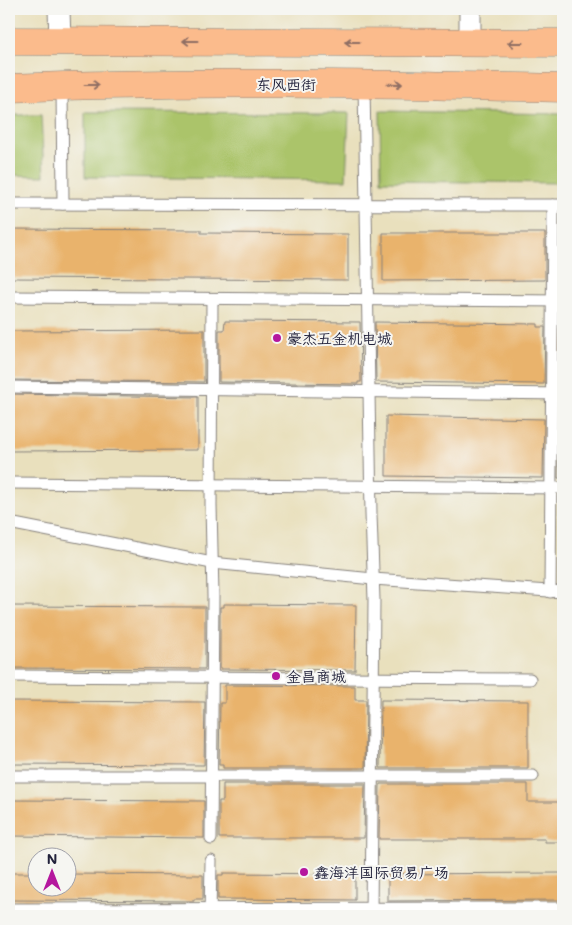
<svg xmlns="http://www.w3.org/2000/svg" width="572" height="925" font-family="Mali,'LXGW WenKai TC',sans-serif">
	<rect width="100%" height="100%" fill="#f6f6f2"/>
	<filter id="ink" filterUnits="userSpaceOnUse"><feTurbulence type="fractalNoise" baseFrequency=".02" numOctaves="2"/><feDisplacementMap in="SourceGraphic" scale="10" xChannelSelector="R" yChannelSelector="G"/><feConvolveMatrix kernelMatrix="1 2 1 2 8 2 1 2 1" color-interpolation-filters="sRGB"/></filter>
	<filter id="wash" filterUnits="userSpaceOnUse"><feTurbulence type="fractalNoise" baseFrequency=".0096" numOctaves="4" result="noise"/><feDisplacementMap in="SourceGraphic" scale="20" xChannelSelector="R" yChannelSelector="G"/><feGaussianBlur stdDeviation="1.12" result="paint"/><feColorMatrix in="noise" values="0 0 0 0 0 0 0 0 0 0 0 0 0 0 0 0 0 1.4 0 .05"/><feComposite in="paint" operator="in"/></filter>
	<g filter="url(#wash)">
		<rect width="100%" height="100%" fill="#e9e0bd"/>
		<g fill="#abc46a" stroke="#667352">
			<path d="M 380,111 L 563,114 L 563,183 L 381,181 Z"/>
			<path d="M 85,112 L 349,113 L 346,180 L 85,177 Z"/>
			<path d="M 9,115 L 41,115 L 44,176 L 9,175 Z"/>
		</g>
		<g id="blocks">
			<g fill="#e9b36c">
				<path d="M 563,224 L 563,280 L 560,280 L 560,226 Z"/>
				<path d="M 9,229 L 201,230 L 201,233 L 348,234 L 348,280 L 9,278 Z"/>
				<path d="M 383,233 L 545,233 L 545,280 L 383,281 Z"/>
				<path d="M 225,321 L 360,322 L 361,382 L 358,382 L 358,384 L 219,382 L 219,330 L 224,330 Z"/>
				<path d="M 375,322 L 538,324 L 538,327 L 545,327 L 544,384 L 376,382 Z"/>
				<path d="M 560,327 L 563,327 L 563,384 L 559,384 Z"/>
				<path d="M 204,330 L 204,382 L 9,380 L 9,331 Z"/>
				<path d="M 9,394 L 198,397 L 198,450 L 9,451 Z"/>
				<path d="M 386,416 L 544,419 L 543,478 L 386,476 Z"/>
				<path d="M 559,419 L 563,419 L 563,478 L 558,478 Z"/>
				<path d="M 224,604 L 356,605 L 355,670 L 220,669 L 220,607 L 224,607 Z"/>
				<path d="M 9,606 L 205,607 L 205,669 L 9,668 Z"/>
				<path d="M 225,685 L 355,686 L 355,700 L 366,700 L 365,768 L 223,768 L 223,765 L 219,765 L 220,703 L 225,703 Z"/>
				<path d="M 381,700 L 528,701 L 528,768 L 380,768 Z"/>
				<path d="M 9,701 L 205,702 L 204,765 L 9,764 Z"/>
				<path d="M 223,784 L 365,784 L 364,838 L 219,838 L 219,801 L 223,801 Z"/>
				<path d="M 380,784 L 528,784 L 528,802 L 563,802 L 563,842 L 545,842 L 545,839 L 379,839 Z"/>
				<path d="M 9,800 L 204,801 L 204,838 L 9,836 Z"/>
				<path d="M 9,873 L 38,873 L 38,888 L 68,888 L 68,874 L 203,875 L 203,899 L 194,899 L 194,901 L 9,900 Z"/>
				<path d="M 223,873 L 355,874 L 355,900 L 218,899 L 218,875 L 223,875 Z"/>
				<path d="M 563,873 L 563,900 L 388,901 L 388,874 Z"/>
			</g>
		</g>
	</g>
	<g filter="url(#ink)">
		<use href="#blocks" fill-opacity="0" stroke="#86817c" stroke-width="1"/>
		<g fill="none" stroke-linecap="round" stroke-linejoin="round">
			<g stroke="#86817c" stroke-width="13">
				<g id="service">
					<path d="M 364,84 L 371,514 L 374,600 L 371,916"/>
					<path d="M 62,86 L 63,204"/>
					<path d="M 9,204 L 563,205"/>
					<path d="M 9,297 L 563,301"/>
					<path d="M 9,387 L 563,394"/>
					<path d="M 9,483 L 563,488"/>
					<path d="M 9,523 L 212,563 L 373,579 L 563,592"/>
					<path d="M 550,592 L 553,205"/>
					<path d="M 9,676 L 530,679"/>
					<path d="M 9,776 L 533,776"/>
					<path d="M 211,839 L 213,596 L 211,505 L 212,299"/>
					<path d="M 9,909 L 563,908"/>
					<path d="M 210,916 L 211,861"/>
				</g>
			</g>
			<g stroke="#86817c" stroke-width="23">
				<g id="minor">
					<path d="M 59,9 L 60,41"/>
					<path d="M 470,9 L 470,43"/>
				</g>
			</g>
			<g stroke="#86817c" stroke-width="29">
				<g id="primary">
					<path d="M 9,41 L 563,43"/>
					<path d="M 9,88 C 193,80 379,84 563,88"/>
				</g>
			</g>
			<use href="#service" stroke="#fff" stroke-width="11"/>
			<use href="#minor" stroke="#fff" stroke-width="21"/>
			<use href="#primary" stroke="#fbbb8c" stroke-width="28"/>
		</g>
		<defs><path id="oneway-shaft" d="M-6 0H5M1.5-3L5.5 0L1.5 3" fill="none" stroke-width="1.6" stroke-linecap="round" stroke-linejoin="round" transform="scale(1.25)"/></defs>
		<g stroke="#8e6e64">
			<use href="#oneway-shaft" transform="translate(190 41) rotate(-180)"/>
			<use href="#oneway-shaft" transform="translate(352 42) rotate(-180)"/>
			<use href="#oneway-shaft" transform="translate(515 43) rotate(-180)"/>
			<use href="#oneway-shaft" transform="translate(395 84) rotate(1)"/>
			<use href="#oneway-shaft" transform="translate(92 85)"/>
		</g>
	</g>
	<g fill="#b5179e" stroke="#f6f6f2" stroke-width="2">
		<circle cx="277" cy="338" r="5"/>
		<circle cx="276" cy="676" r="5"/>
		<circle cx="304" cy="872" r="5"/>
	</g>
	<g text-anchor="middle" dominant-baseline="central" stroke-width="4" stroke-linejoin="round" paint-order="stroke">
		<g font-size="15" fill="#22223b" stroke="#f6f6f2">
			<text x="286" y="84">东风西街</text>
		</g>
		<g font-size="15" fill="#22223b" stroke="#f6f6f2" text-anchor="start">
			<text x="287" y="338">豪杰五金机电城</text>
			<text x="286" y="676">金昌商城</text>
			<text x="314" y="872">鑫海洋国际贸易广场</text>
		</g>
	</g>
	<rect width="572" height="925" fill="none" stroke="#f6f6f2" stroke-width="30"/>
	<g transform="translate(52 872)"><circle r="24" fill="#f6f6f2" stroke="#a1a1a9"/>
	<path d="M0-4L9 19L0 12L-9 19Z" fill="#b5179e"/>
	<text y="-8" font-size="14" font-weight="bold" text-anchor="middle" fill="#22223b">N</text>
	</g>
</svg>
